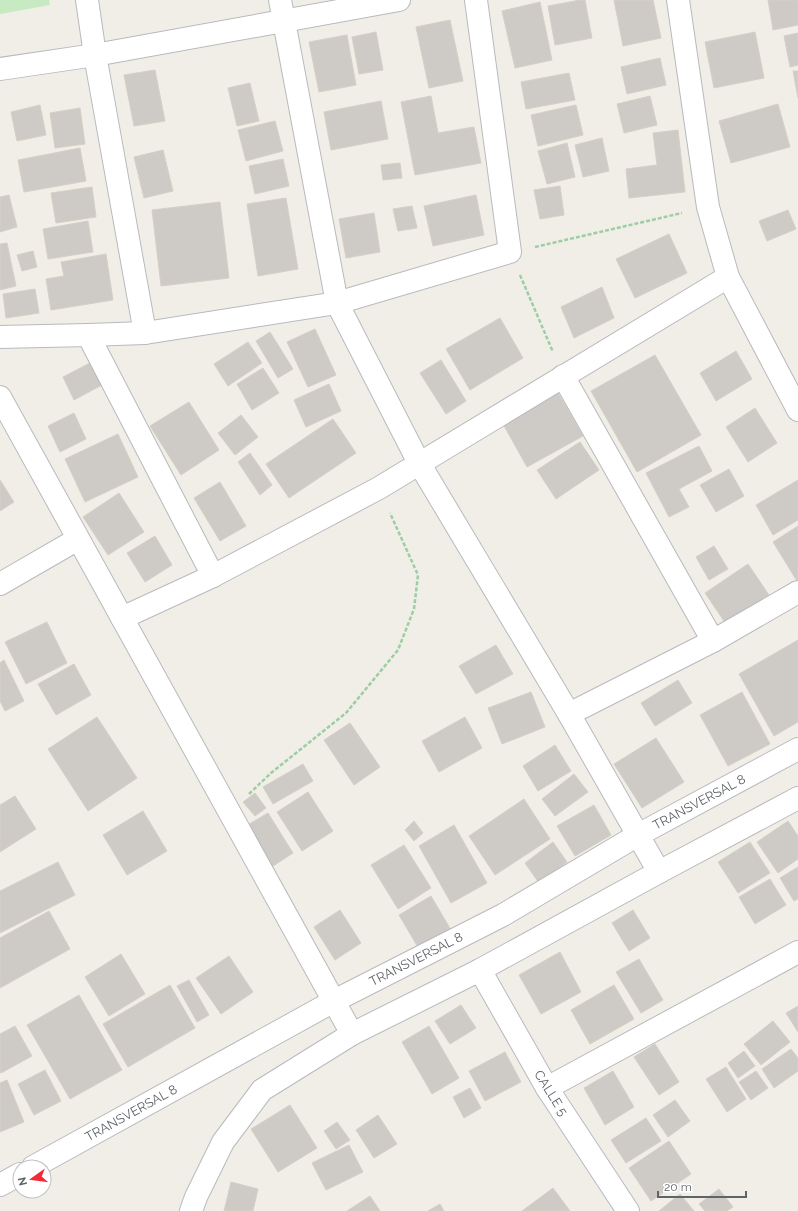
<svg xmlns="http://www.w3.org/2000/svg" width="798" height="1211" font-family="Raleway,sans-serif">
	<rect width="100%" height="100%" fill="#f1eee7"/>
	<path fill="#c7eac2" d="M 0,0 L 49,0 L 50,5 L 0,14 Z"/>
	<g fill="#cecbc6" stroke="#d6cfc5">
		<path d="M 580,0 L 585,0 L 592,38 L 555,45 L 548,6 Z"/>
		<path d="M 614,0 L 653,0 L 661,38 L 623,46 Z"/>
		<path d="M 768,0 L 798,0 L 798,25 L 773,30 Z"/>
		<path d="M 540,2 L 552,60 L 515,68 L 502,11 Z"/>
		<path d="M 450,20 L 463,81 L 429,88 L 416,27 Z"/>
		<path d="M 376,32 L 383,70 L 359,74 L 352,37 Z"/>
		<path d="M 755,32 L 764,78 L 714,88 L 705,42 Z"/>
		<path d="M 798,33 L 798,65 L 790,67 L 784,36 Z"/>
		<path d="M 347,35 L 356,85 L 319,92 L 309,42 Z"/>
		<path d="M 660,58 L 666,85 L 627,94 L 621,67 Z"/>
		<path d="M 155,70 L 165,121 L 134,126 L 124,75 Z"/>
		<path d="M 793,71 L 798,71 L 798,98 Z"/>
		<path d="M 569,73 L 575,100 L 526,109 L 521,82 Z"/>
		<path d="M 250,83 L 259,121 L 237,126 L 228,88 Z"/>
		<path d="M 431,96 L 438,133 L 474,127 L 481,163 L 415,175 L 401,102 Z"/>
		<path d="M 650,96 L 657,125 L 624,133 L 617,104 Z"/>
		<path d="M 381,101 L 388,139 L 331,150 L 324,112 Z"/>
		<path d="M 778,104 L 790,147 L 731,163 L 719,121 Z"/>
		<path d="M 40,105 L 46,135 L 17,141 L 11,112 Z"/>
		<path d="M 576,105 L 583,135 L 538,146 L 531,115 Z"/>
		<path d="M 80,108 L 85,144 L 55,148 L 50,113 Z"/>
		<path d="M 275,121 L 283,151 L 246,161 L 238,130 Z"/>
		<path d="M 678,130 L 685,192 L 629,198 L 626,169 L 657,165 L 653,133 Z"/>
		<path d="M 602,138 L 609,171 L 583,177 L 575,145 Z"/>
		<path d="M 567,143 L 575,177 L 547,184 L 538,151 Z"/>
		<path d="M 80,148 L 86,181 L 24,192 L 18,160 Z"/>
		<path d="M 163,150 L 173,191 L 144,198 L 134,157 Z"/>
		<path d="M 283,159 L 289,186 L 255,194 L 249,166 Z"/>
		<path d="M 400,163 L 402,178 L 383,180 L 381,165 Z"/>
		<path d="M 560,186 L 564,215 L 540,219 L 534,190 Z"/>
		<path d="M 92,187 L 96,217 L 56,223 L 51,193 Z"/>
		<path d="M 9,195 L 17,227 L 0,232 L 0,197 Z"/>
		<path d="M 476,195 L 484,235 L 433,246 L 424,206 Z"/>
		<path d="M 286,198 L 298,269 L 258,276 L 247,204 Z"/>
		<path d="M 220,202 L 229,278 L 161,286 L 152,210 Z"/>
		<path d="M 412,206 L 417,228 L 398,231 L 393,209 Z"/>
		<path d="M 788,210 L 796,229 L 767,241 L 759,221 Z"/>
		<path d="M 374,213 L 380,252 L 346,258 L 339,219 Z"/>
		<path d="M 88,221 L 93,252 L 48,259 L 43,229 Z"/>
		<path d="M 669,234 L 687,273 L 635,298 L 616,259 Z"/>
		<path d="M 7,243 L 16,286 L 0,290 L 0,244 Z"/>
		<path d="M 33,251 L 37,267 L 22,271 L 17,255 Z"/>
		<path d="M 106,254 L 113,300 L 51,310 L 46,279 L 64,276 L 61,262 Z"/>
		<path d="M 602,287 L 614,318 L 574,338 L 561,307 Z"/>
		<path d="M 35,289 L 39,313 L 6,318 L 3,294 Z"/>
		<path d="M 500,318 L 523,358 L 470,390 L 446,349 Z"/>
		<path d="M 315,329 L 336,375 L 308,387 L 287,342 Z"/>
		<path d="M 270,332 L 293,369 L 278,378 L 256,341 Z"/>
		<path d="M 248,342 L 262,363 L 228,386 L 214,364 Z"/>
		<path d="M 736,351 L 752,379 L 716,401 L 700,373 Z"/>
		<path d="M 655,355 L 701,435 L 637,472 L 591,391 Z"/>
		<path d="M 441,360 L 466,401 L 446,414 L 420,373 Z"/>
		<path d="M 90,363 L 102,385 L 74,400 L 63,377 Z"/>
		<path d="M 263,368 L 279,393 L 252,410 L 237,384 Z"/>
		<path d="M 329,384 L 341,411 L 306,427 L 294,400 Z"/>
		<path d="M 558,393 L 583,436 L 527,467 L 503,424 Z"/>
		<path d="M 189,402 L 219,450 L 181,475 L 150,426 Z"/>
		<path d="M 755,408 L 777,443 L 748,462 L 726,427 Z"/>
		<path d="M 74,413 L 86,439 L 60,452 L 48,426 Z"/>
		<path d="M 241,415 L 258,437 L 235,455 L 218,433 Z"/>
		<path d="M 333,419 L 356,453 L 289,498 L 266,464 Z"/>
		<path d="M 118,434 L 138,477 L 85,502 L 65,459 Z"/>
		<path d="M 580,442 L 599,470 L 556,499 L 537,470 Z"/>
		<path d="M 699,446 L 712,471 L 679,489 L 689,507 L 669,517 L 646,473 Z"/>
		<path d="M 250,453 L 272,485 L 260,495 L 238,462 Z"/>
		<path d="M 729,469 L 744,496 L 716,512 L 700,485 Z"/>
		<path d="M 0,480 L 14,502 L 0,511 Z"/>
		<path d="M 798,480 L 798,520 L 773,535 L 756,505 Z"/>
		<path d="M 220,482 L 246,526 L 220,541 L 194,498 Z"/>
		<path d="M 119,493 L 144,532 L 108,555 L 83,517 Z"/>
		<path d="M 798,526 L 798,580 L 797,581 L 773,542 Z"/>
		<path d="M 155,536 L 172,565 L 145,582 L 127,553 Z"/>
		<path d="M 714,546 L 728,569 L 709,580 L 696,557 Z"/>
		<path d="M 748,564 L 769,595 L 726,624 L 705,593 Z"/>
		<path d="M 47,622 L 67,663 L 26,684 L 5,642 Z"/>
		<path d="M 798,640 L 798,722 L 774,736 L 739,674 Z"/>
		<path d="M 496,645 L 513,674 L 476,694 L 459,666 Z"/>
		<path d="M 4,660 L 24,701 L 5,711 L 0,701 L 0,663 Z"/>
		<path d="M 74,664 L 91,695 L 56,715 L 38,684 Z"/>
		<path d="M 678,680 L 692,703 L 655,726 L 641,703 Z"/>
		<path d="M 531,692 L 545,727 L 502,744 L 488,708 Z"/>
		<path d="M 742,692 L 770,744 L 728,766 L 700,715 Z"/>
		<path d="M 97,717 L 137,778 L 88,811 L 48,749 Z"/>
		<path d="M 465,717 L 482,748 L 439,772 L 422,741 Z"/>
		<path d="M 350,723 L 380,767 L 354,785 L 324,740 Z"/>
		<path d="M 656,738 L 684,782 L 642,808 L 614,764 Z"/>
		<path d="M 555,745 L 571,771 L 538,791 L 523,766 Z"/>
		<path d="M 303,764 L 313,781 L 273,804 L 263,787 Z"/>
		<path d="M 574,774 L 588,792 L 555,816 L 542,799 Z"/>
		<path d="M 308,792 L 333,831 L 302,851 L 277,812 Z"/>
		<path d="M 255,793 L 266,808 L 255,816 L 243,802 Z"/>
		<path d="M 15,796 L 36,829 L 0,852 L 0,805 Z"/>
		<path d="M 524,799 L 550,839 L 495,875 L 469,836 Z"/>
		<path d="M 594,805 L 611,835 L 575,856 L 557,826 Z"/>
		<path d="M 143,811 L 167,851 L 127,875 L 103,835 Z"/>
		<path d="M 268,813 L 293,853 L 270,868 L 244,827 Z"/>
		<path d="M 414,821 L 423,833 L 414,841 L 405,830 Z"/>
		<path d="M 788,821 L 798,836 L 798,859 L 778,873 L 757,842 Z"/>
		<path d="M 454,825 L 487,883 L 451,903 L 419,846 Z"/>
		<path d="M 553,842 L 567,862 L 539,883 L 525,863 Z"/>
		<path d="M 750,842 L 770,873 L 738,893 L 718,862 Z"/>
		<path d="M 404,845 L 431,888 L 398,909 L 371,865 Z"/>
		<path d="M 58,862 L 75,895 L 0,933 L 0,891 Z"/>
		<path d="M 798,867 L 798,899 L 794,901 L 780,878 Z"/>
		<path d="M 770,879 L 786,905 L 755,924 L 739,897 Z"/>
		<path d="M 431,896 L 451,930 L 419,949 L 399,915 Z"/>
		<path d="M 340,910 L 361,943 L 335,960 L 314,927 Z"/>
		<path d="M 633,910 L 650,938 L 629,951 L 612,923 Z"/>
		<path d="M 49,911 L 70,949 L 0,988 L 0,938 Z"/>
		<path d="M 560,952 L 581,992 L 541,1014 L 519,975 Z"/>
		<path d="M 121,954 L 145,994 L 109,1016 L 85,977 Z"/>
		<path d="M 229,956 L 253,992 L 221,1014 L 196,978 Z"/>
		<path d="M 639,959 L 663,1000 L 641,1013 L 616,972 Z"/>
		<path d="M 189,980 L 209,1015 L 197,1022 L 177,986 Z"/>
		<path d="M 170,985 L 195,1028 L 128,1067 L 103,1024 Z"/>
		<path d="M 614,985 L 634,1019 L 590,1044 L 571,1010 Z"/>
		<path d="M 79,995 L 122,1070 L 70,1099 L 27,1025 Z"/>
		<path d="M 461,1005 L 476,1028 L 450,1044 L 435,1021 Z"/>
		<path d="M 798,1006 L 798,1032 L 786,1013 Z"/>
		<path d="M 773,1021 L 790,1042 L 761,1065 L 744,1044 Z"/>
		<path d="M 15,1026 L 32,1056 L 1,1073 L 0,1071 L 0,1034 Z"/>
		<path d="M 429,1026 L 459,1078 L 432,1094 L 402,1042 Z"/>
		<path d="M 655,1044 L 679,1082 L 659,1095 L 634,1057 Z"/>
		<path d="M 791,1049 L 798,1058 L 798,1071 L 774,1088 L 762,1069 Z"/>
		<path d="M 744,1051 L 755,1066 L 738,1078 L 728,1063 Z"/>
		<path d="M 505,1052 L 521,1082 L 485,1101 L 469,1071 Z"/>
		<path d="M 726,1067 L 746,1099 L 727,1112 L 706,1079 Z"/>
		<path d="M 45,1070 L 61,1101 L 34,1115 L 18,1084 Z"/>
		<path d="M 613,1071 L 634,1107 L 605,1125 L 584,1088 Z"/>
		<path d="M 756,1071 L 768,1088 L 751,1100 L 739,1082 Z"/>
		<path d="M 7,1080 L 24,1122 L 0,1132 L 0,1083 Z"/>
		<path d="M 470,1088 L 481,1108 L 464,1118 L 453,1097 Z"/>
		<path d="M 675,1100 L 690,1121 L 668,1137 L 653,1115 Z"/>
		<path d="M 290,1105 L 317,1148 L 278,1172 L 251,1129 Z"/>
		<path d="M 378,1115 L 397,1144 L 374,1158 L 356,1130 Z"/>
		<path d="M 646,1118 L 661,1141 L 626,1163 L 611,1140 Z"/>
		<path d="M 337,1122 L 350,1140 L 336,1149 L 324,1131 Z"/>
		<path d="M 669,1141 L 691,1174 L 651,1201 L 629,1168 Z"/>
		<path d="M 349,1145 L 363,1172 L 326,1190 L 312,1163 Z"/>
		<path d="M 231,1182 L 258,1189 L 253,1211 L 224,1211 Z"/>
		<path d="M 553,1188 L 570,1211 L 522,1211 Z"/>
		<path d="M 719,1189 L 733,1207 L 727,1211 L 705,1211 L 699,1204 Z"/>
		<path d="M 680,1194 L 694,1211 L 659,1211 Z"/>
		<path d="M 370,1196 L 380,1211 L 347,1211 Z"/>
		<path d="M 440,1204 L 444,1211 L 428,1211 Z"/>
	</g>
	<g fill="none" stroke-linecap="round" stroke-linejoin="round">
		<g stroke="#b7babe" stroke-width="24">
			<g id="minor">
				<path d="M 87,0 L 95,55 L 145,333"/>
				<path d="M 280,0 L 337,303 L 419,463 L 569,714 L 659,872"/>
				<path d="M 678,0 L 708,207 L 728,277 L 798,410"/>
				<path d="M 0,69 L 95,55 L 399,0"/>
				<path d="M 88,335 L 213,576"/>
				<path d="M 0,337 L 88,335 L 145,333 L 337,303 L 510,252 L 476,0"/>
				<path d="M 563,376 L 713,641"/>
				<path d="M 0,397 L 352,1034"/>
				<path d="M 0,584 L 78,539"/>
				<path d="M 122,618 L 213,576 L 379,488 L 728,277"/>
				<path d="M 569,714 L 713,641 L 798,592"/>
				<path d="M 480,970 L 547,1088 L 628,1211"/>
				<path d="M 547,1088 L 798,952"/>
				<path d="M 33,1167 L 334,1001 L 503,915 L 638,835 L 798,749"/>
				<path d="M 0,1185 L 20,1174"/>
				<path d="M 191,1211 L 196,1197 L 223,1142 L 262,1090 L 352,1034 L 480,970 L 659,872 L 798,798"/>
			</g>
		</g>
		<g stroke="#9ccea4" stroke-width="2.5" stroke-dasharray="4 2" stroke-linecap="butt">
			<path d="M 535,247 L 682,213"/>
			<path d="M 520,275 L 553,352"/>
			<path d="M 249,794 L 271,773 L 346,713 L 398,650 L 414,609 L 418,575 L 390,513"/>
		</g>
		<use href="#minor" stroke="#fff" stroke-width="22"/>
	</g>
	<g text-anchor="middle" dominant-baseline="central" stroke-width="3.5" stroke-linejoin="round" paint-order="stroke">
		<g font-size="13" fill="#5e6468" stroke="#fff">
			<text transform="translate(699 802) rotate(-28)">TRANSVERSAL 8</text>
			<text transform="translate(416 959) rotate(-27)">TRANSVERSAL 8</text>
			<text transform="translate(551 1093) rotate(58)">CALLE 5</text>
			<text transform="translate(131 1113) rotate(-29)">TRANSVERSAL 8</text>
		</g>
	</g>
	<g transform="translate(32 1179) rotate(256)"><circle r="19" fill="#ffffff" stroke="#bfc1c3"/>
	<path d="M0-3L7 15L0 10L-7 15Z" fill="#f32b34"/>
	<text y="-6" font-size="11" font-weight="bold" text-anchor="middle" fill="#5e6468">N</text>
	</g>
	<path d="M658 1191v6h88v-6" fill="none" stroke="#5e6468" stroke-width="2"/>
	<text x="664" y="1191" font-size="12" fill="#5e6468" stroke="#ffffff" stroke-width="3" paint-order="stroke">20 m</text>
</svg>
